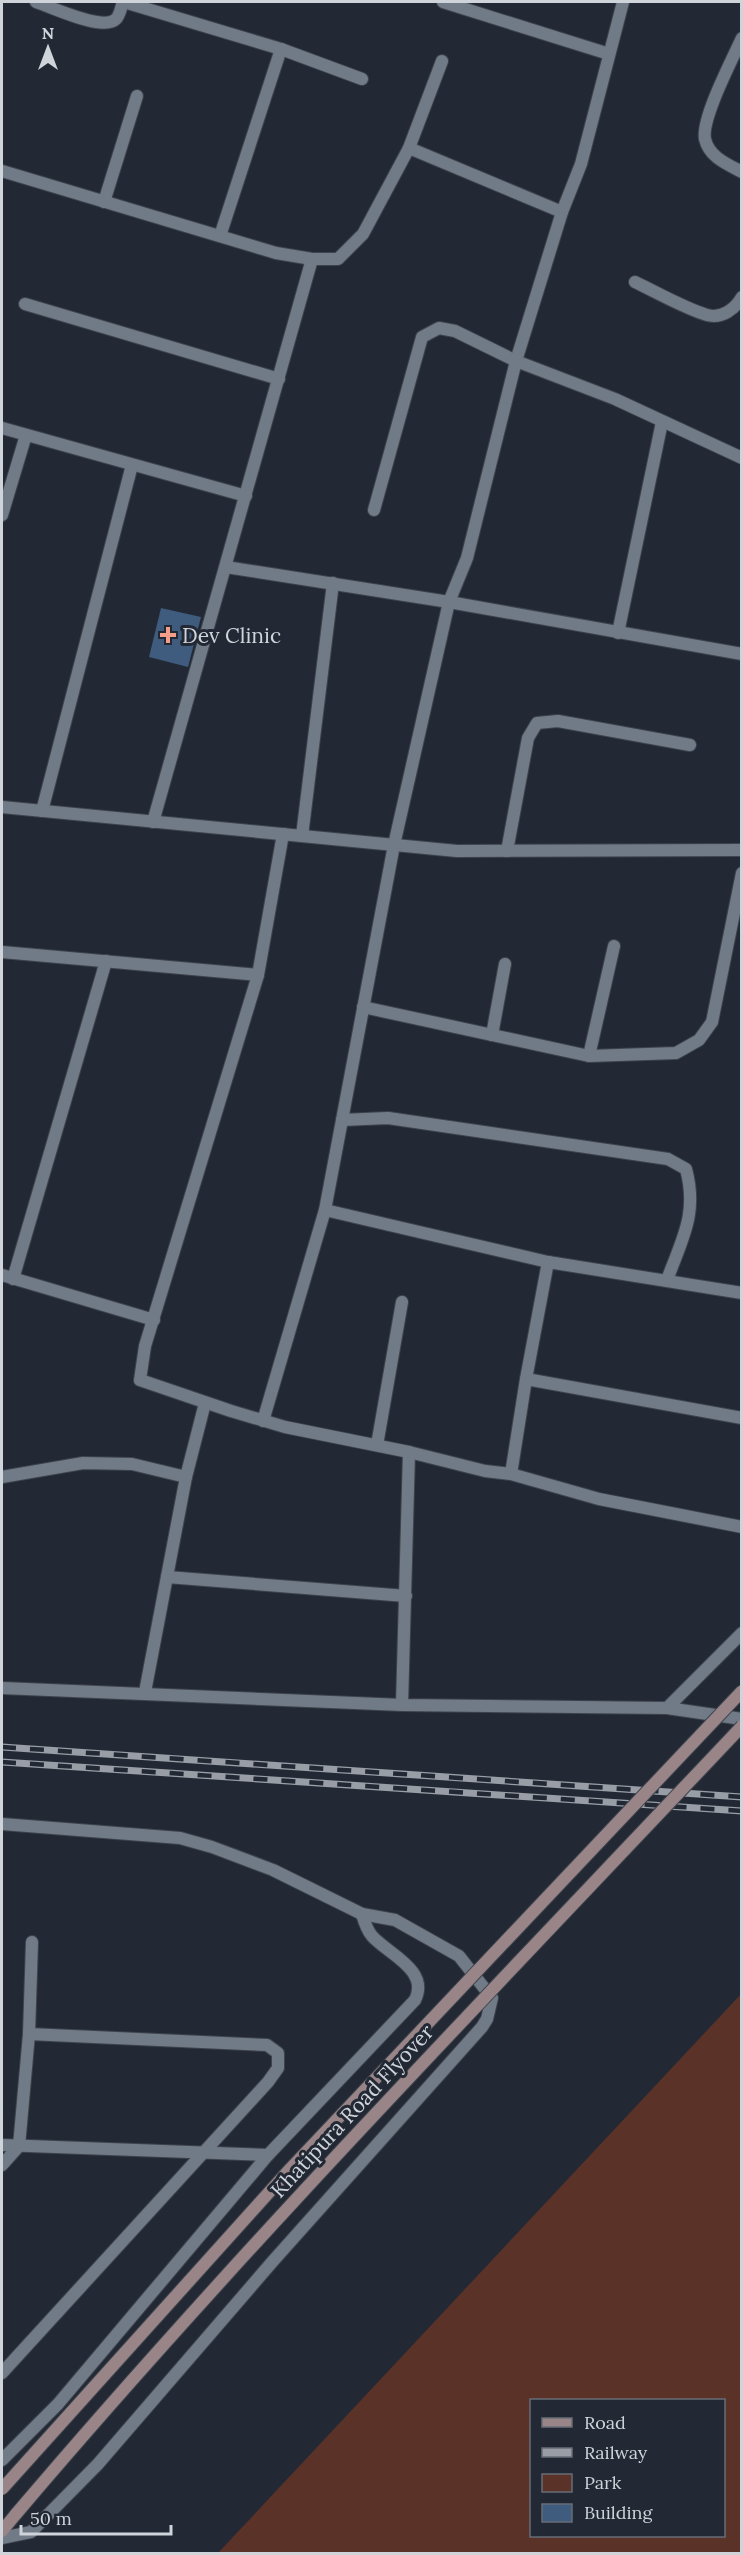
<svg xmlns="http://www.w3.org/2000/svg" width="743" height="2555" font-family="Lora,serif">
	<rect width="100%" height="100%" fill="#222934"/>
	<path fill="#5a3228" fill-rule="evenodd" d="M 741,1994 L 741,2553 L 218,2553 ZM 532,2400 L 724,2400 L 724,2536 L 532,2536 Z"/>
	<path fill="#3f5b7e" d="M 161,608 L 201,617 L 188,667 L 149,657 Z"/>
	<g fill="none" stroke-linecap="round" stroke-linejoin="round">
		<g stroke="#3e444d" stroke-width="14">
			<g id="minor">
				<path d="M 36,2 C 52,7 103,32 116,19 C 120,15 121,7 123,2"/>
				<path d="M 124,2 L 281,49 L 362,79"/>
				<path d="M 443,2 L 609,54"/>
				<path d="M 742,38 C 732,60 701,119 705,139 C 709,157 727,164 742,172"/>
				<path d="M 409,148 L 562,212"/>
				<path d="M 2,171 L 276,253 L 312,259 L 338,259 L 363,234 L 409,148 L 442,61"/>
				<path d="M 104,202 L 137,96"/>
				<path d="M 220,236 L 281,49"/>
				<path d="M 635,282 C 656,292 686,309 707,315 C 722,319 735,309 742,297"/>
				<path d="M 25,304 L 279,379"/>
				<path d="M 2,428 L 246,496"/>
				<path d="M 374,510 L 422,337 L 439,328 L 455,331 L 516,361 L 615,399 L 742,458"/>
				<path d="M 2,515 L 26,435"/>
				<path d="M 226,567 L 449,602 L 742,654"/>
				<path d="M 618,633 L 662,422"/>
				<path d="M 42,811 L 132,465"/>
				<path d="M 153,822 L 312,259"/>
				<path d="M 283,834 L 258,975 L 145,1346 L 140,1380 L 231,1411 L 285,1427 L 409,1452 L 485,1471 L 511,1474 L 599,1499 L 742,1527"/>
				<path d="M 302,836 L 333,583"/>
				<path d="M 507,851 L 528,738 L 537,723 L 558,721 L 690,745"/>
				<path d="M 2,952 L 258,975"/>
				<path d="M 363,1007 L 589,1056 L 676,1053 L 699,1040 L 712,1022 L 742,873"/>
				<path d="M 492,1035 L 505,964"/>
				<path d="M 589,1056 L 614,946"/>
				<path d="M 342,1120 L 388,1118 L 668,1159 L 686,1169 C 698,1214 682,1239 667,1280"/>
				<path d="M 325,1210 L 548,1262 L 742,1293"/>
				<path d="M 2,1275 L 154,1320"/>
				<path d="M 13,1279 L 106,961"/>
				<path d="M 526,1379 L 742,1418"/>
				<path d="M 263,1421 L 325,1210 L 394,845 L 449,602 L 467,558 L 516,361 L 562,212 L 581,164 L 623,2"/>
				<path d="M 377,1445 L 402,1302"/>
				<path d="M 511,1474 L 526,1379 L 548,1262"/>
				<path d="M 2,1477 L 83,1463 L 132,1464 L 186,1477"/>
				<path d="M 167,1577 L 406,1596"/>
				<path d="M 145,1692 L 186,1477 L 205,1403"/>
				<path d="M 402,1705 L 409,1452"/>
				<path d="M 2,2145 L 268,2155"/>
				<path d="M 2,2165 L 19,2146 L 29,2034 L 32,1942"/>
				<path d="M 2,2373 L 268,2082 L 278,2068 L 278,2053 L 267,2045 L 29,2034"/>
			</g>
		</g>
		<g stroke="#3e444d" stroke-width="14">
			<g id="tertiary">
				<path d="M 2,807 L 457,851 L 742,850"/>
				<path d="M 2,1688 L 402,1705 L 667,1708 L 742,1719"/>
				<path d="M 667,1708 L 742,1633"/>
				<path d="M 2,1824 L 180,1838 L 212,1847 L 273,1870 L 362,1914 L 395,1920 L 459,1956 L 492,1998 L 487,2019 L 482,2027 L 273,2261 L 98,2464 L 31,2532 L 2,2538"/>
				<path d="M 2,2460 L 58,2404 L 268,2155 L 415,2000 C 430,1970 388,1954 372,1936 C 367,1930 364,1921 362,1914"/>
			</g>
		</g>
		<g stroke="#3e444d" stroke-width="14">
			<path id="secondary" d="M 2,2531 L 16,2514"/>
		</g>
		<use href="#minor" stroke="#717b87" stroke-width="12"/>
		<use href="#tertiary" stroke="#717b87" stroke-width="12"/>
		<use href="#secondary" stroke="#998587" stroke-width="12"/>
		<g stroke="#989da6" stroke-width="7">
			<g id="rail">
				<path d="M 2,1747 L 742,1797"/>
				<path d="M 2,1762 L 742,1811"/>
			</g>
		</g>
		<use href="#rail" stroke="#222934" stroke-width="4.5" stroke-dasharray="14" stroke-linecap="butt"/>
		<g stroke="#3e444d" stroke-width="14" stroke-linecap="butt">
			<g id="secondary-bridge">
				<path d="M 2,2489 L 290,2169 L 742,1691"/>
				<path d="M 16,2514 C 247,2242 497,1986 742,1726"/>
			</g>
		</g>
		<use href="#secondary-bridge" stroke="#998587" stroke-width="12"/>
	</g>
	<path fill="#f49e89" stroke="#222934" stroke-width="2" d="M165 626h6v6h6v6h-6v6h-6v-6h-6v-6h6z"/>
	<g text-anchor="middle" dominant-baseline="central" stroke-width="6" stroke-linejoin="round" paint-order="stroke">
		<g font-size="21" fill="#cfd4db" stroke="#222934" text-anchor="start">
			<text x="182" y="635">Dev Clinic</text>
		</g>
		<g font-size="21" fill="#cfd4db" stroke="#222934">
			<text transform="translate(352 2111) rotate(-47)">Khatipura Road Flyover</text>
		</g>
	</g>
	<rect width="743" height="2555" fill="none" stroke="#cfd4db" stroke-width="6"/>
	<rect x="530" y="2399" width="195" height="138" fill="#222934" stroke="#676d77" stroke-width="1.5"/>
	<rect x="542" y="2418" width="30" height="9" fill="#998587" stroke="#676d77" stroke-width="1.5"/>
	<text x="584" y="2429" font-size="18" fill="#cfd4db">Road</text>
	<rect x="542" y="2448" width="30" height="9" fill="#989da6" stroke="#676d77" stroke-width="1.5"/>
	<text x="584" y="2459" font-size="18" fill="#cfd4db">Railway</text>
	<rect x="542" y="2474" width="30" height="18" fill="#5a3228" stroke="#676d77" stroke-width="1.5"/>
	<text x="584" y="2489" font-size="18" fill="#cfd4db">Park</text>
	<rect x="542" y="2504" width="30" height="18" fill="#3f5b7e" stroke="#676d77" stroke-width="1.5"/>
	<text x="584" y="2519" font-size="18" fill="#cfd4db">Building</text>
	<g transform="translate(48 48)" stroke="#222934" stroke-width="4.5" paint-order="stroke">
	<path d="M0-4.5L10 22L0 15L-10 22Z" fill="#cfd4db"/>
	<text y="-9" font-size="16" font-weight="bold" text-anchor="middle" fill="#cfd4db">N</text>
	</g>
	<path d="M21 2525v9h150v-9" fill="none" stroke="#cfd4db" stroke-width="3"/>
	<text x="30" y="2525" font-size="18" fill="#cfd4db" stroke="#222934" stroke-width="4.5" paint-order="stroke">50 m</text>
</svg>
